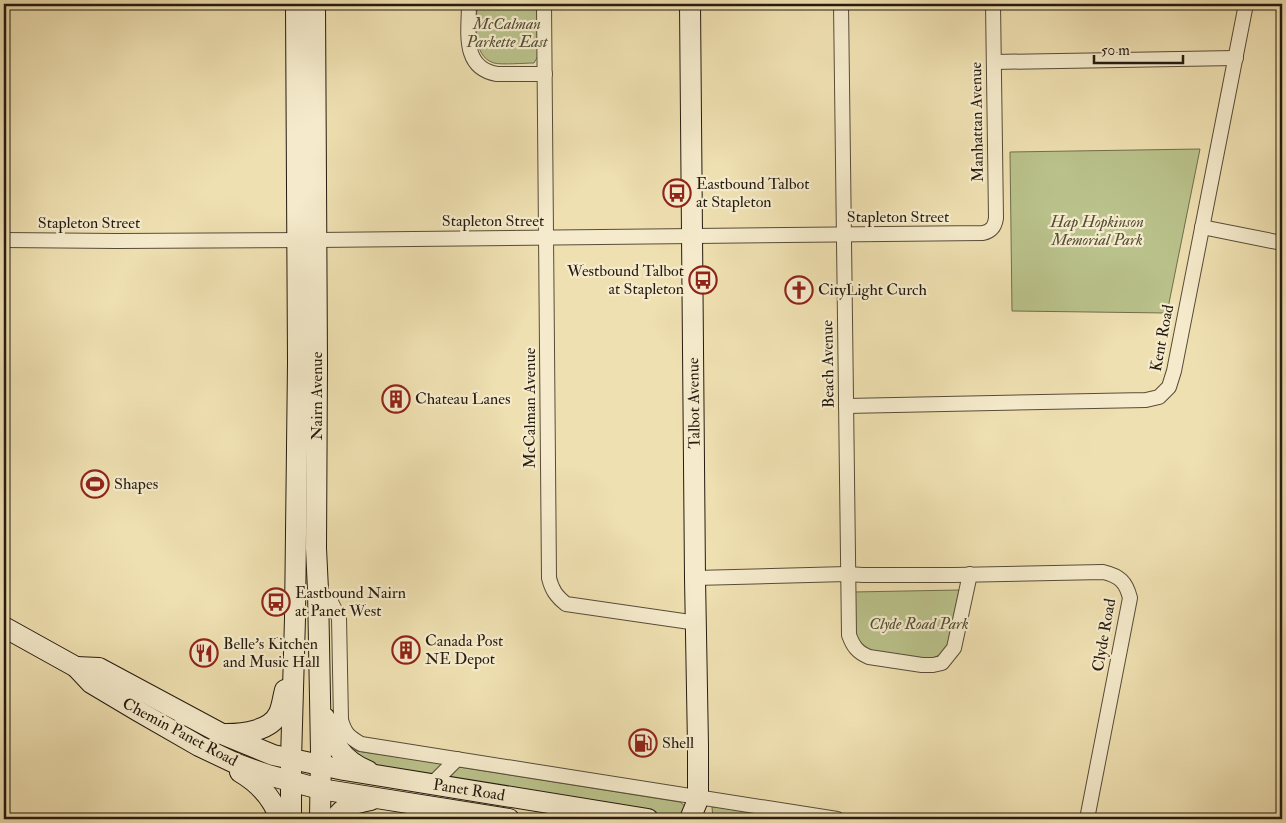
<svg xmlns="http://www.w3.org/2000/svg" width="1286" height="823" font-family="'IM FELL Double Pica',serif">
	<rect width="100%" height="100%" fill="#efe0b1"/>
	<filter id="stains"><feTurbulence type="fractalNoise" baseFrequency=".004" numOctaves="4"/><feColorMatrix values="0 0 0 0 .2 0 0 0 0 .09 0 0 0 0 .02 0 0 0 .5 -.17"/></filter>
	<radialGradient id="worn" r=".72"><stop offset=".6" stop-color="#630" stop-opacity="0"/><stop offset="1" stop-color="#630" stop-opacity=".3"/></radialGradient>
	<g fill="#bac28b" stroke="#706e4d">
		<path d="M 477,4 L 537,4 L 538,56 L 534,63 C 525,63 501,65 494,63 C 471,56 477,22 477,4 Z"/>
		<path d="M 1200,149 L 1167,313 L 1012,311 L 1010,152 Z"/>
		<path d="M 959,590 L 949,644 L 942,654 L 930,659 L 869,650 L 860,644 L 855,635 L 853,592 Z"/>
		<path d="M 347,746 L 354,750 L 363,752 L 441,763 L 443,765 L 434,775 L 376,770 Z"/>
		<path d="M 459,767 L 680,802 L 686,807 L 681,818 L 447,781 L 446,777 L 454,768 Z"/>
		<path d="M 712,807 L 717,807 L 792,819 L 713,819 Z"/>
	</g>
	<g fill="none" stroke-linecap="round" stroke-linejoin="round">
		<g stroke="#584c38" stroke-width="16">
			<g id="street">
				<path d="M 469,4 C 469,31 461,68 497,74 L 545,74"/>
				<path d="M 544,4 L 549,578 C 552,590 556,596 566,604 L 697,623"/>
				<path d="M 841,4 L 849,635 C 853,646 857,652 869,657 L 922,665 L 933,665 L 942,663 L 954,648 L 970,574"/>
				<path d="M 994,62 L 1236,58"/>
				<path d="M 1202,227 L 1282,243"/>
				<path d="M 4,240 L 117,241 L 317,240 L 983,233 C 992,231 995,226 996,218 L 993,4"/>
				<path d="M 846,406 L 1146,400 L 1159,397 L 1169,387 L 1174,371 L 1246,4"/>
				<path d="M 695,578 L 847,574 L 863,575 L 954,575 L 1103,572 C 1120,576 1126,582 1130,598 L 1087,819"/>
				<path d="M 318,590 L 332,604 L 339,618 L 341,720 C 345,734 349,737 361,744 L 837,819"/>
				<path d="M 432,784 L 457,759"/>
			</g>
		</g>
		<g stroke="#251b0f" stroke-width="22">
			<g id="secondary">
				<path d="M 315,4 L 317,363 L 316,548 L 318,590 L 321,752 L 320,819"/>
				<path d="M 690,4 L 695,578 L 698,746 L 698,797 L 697,802 L 690,819"/>
				<path d="M 4,627 L 76,667 L 91,683 L 138,711 L 199,746 L 237,764 L 268,775 L 320,789 L 509,819"/>
				<path d="M 76,667 L 99,668 L 222,734 L 273,755 L 344,770 L 648,819"/>
				<path d="M 325,718 C 334,744 341,760 368,771"/>
				<path d="M 226,734 C 243,734 271,731 279,713 C 282,707 283,697 285,690"/>
				<path d="M 240,772 C 259,783 273,799 280,819"/>
				<path d="M 291,819 L 291,760 L 295,618 L 298,363 L 296,4"/>
				<path d="M 335,819 C 344,805 356,803 371,800"/>
			</g>
		</g>
		<use href="#street" stroke="#f5ebcc" stroke-width="14"/>
		<use href="#secondary" stroke="#f5ebcc" stroke-width="20"/>
	</g>
	<defs>
		<g id="bus-ring" transform="scale(1.4375)"><circle r="9.5" fill="#f5ebcc" stroke="#8f2418" stroke-width="1.5"/><path d="M-5-6H5V4H4V6H2V4H-2V6H-4V4H-5ZM-3.5-4V0h7V-4ZM-3.5 1.2v1.5H-2V1.2ZM2 1.2v1.5H3.5V1.2Z" fill="#8f2418"/></g>
		<g id="church-ring" transform="scale(1.4375)"><circle r="9.5" fill="#f5ebcc" stroke="#8f2418" stroke-width="1.5"/><path d="M-1.2-6h2.4v3.5h3.3v2.4h-3.3V6h-2.4V-.1h-3.3v-2.4h3.3Z" fill="#8f2418"/></g>
		<g id="building-ring" transform="scale(1.4375)"><circle r="9.5" fill="#f5ebcc" stroke="#8f2418" stroke-width="1.5"/><path d="M-4-6H4V6H1V3H-1V6H-4ZM-2.5-4.3h1.7v1.8h-1.7ZM.8-4.3h1.7v1.8H.8ZM-2.5-1h1.7V.8h-1.7ZM.8-1h1.7V.8H.8Z" fill="#8f2418"/></g>
		<g id="stadium-ring" transform="scale(1.4375)"><circle r="9.5" fill="#f5ebcc" stroke="#8f2418" stroke-width="1.5"/><path d="M0-5a6.5 5 0 1 0 0 10a6.5 5 0 1 0 0-10ZM-3.5-1.8h7v3.6h-7Z" fill="#8f2418"/></g>
		<g id="restaurant-ring" transform="scale(1.4375)"><circle r="9.5" fill="#f5ebcc" stroke="#8f2418" stroke-width="1.5"/><path d="M-5-6h1v4h1v-4h1v4h1v-4h1v5L-1.5 .5V6h-2V.5L-5-1ZM5-6V6H3V1.5H1.5Q1.5-4 5-6Z" fill="#8f2418"/></g>
		<g id="fuel-ring" transform="scale(1.4375)"><circle r="9.5" fill="#f5ebcc" stroke="#8f2418" stroke-width="1.5"/><path d="M-5.5-6h7V0h2V4h1.3V-2.5L3-4.5l.8-.8L6-3V5H2.5V1h-1V6h-7ZM-4.2-4.7v3.2H.2V-4.7Z" fill="#8f2418"/></g>
	</defs>
	<g fill-rule="evenodd">
		<use href="#bus-ring" x="677" y="193"/>
		<use href="#bus-ring" x="703" y="280"/>
		<use href="#church-ring" x="799" y="290"/>
		<use href="#building-ring" x="396" y="399"/>
		<use href="#stadium-ring" x="95" y="484"/>
		<use href="#bus-ring" x="276" y="602"/>
		<use href="#building-ring" x="406" y="650"/>
		<use href="#restaurant-ring" x="204" y="653"/>
		<use href="#fuel-ring" x="643" y="743"/>
	</g>
	<g text-anchor="middle" dominant-baseline="central" stroke-width="4.5" stroke-linejoin="round" paint-order="stroke">
		<g font-size="16" font-style="italic" fill="#524d34" stroke="#f5ebcc">
			<text x="507" y="24">McCalman<tspan x="507" dy="18">Parkette East</tspan></text>
			<text x="1097" y="222">Hap Hopkinson<tspan x="1097" dy="18">Memorial Park</tspan></text>
			<text x="919" y="624">Clyde Road Park</text>
		</g>
		<g font-size="16" fill="#251b0f" stroke="#f5ebcc">
			<text transform="translate(977 122) rotate(-91)">Manhattan Avenue</text>
			<text x="898" y="217">Stapleton Street</text>
			<text x="493" y="221">Stapleton Street</text>
			<text x="89" y="223">Stapleton Street</text>
			<text transform="translate(1162 338) rotate(-79)">Kent Road</text>
			<text transform="translate(828 364) rotate(-91)">Beach Avenue</text>
			<text transform="translate(317 396) rotate(-90)">Nairn Avenue</text>
			<text transform="translate(694 403) rotate(-91)">Talbot Avenue</text>
			<text transform="translate(530 408) rotate(-90)">McCalman Avenue</text>
			<text transform="translate(1104 635) rotate(-80)">Clyde Road</text>
			<text transform="translate(180 732) rotate(28)">Chemin Panet Road</text>
			<text transform="translate(469 790) rotate(9)">Panet Road</text>
		</g>
		<g font-size="16" fill="#251b0f" stroke="#f5ebcc" text-anchor="start">
			<text x="696" y="184">Eastbound Talbot<tspan x="696" dy="18">at Stapleton</tspan></text>
			<text x="684" y="271" text-anchor="end">Westbound Talbot<tspan x="684" dy="18">at Stapleton</tspan></text>
			<text x="818" y="290">CityLight Curch</text>
			<text x="415" y="399">Chateau Lanes</text>
			<text x="114" y="484">Shapes</text>
			<text x="295" y="593">Eastbound Nairn<tspan x="295" dy="18">at Panet West</tspan></text>
			<text x="425" y="641">Canada Post<tspan x="425" dy="18">NE Depot</tspan></text>
			<text x="223" y="644">Belle's Kitchen<tspan x="223" dy="18">and Music Hall</tspan></text>
			<text x="662" y="743">Shell</text>
		</g>
	</g>
	<rect width="1286" height="823" fill="none" stroke="#efe0b1" stroke-width="20"/>
	<rect x="5" y="5" width="1276" height="813" fill="none" stroke="#251b0f" stroke-width="2.5"/>
	<rect x="10" y="10" width="1266" height="803" fill="none" stroke="#251b0f"/>
	<path d="M1094 55v8h89v-8" fill="none" stroke="#251b0f" stroke-width="2.5"/>
	<text x="1101" y="55" font-size="15" fill="#251b0f" stroke="#f5ebcc" stroke-width="4" paint-order="stroke">50 m</text>
	<rect width="100%" height="100%" filter="url(#stains)"/>
	<rect width="100%" height="100%" fill="url(#worn)"/>
</svg>
